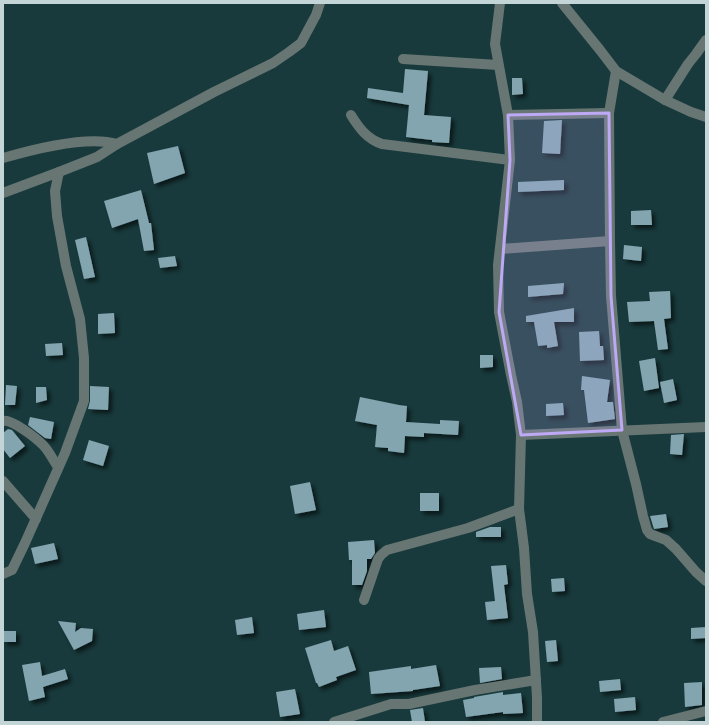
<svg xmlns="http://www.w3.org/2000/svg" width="709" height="725" font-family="'Times New Roman',serif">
	<defs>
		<filter id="shadow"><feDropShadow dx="3.5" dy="3.5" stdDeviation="2" flood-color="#0009"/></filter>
	</defs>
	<rect width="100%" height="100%" fill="#183a3c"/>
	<g fill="#83a5b0" filter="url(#shadow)">
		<path d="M 405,69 L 428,71 L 424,115 L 451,117 L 449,143 L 432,142 L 432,140 L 406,137 L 409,105 L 367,98 L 368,88 L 403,93 Z"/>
		<path d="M 512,78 L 522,78 L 523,94 L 512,95 Z"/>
		<path d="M 562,120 L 560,154 L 542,153 L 544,121 Z"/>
		<path d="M 178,146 L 185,173 L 154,184 L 147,153 Z"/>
		<path d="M 564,180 L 564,190 L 518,192 L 518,182 Z"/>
		<path d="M 141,190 L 149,223 L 151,223 L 154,250 L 144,251 L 138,219 L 112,228 L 104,201 Z"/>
		<path d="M 651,210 L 652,225 L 631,225 L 631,211 Z"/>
		<path d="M 86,237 L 95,277 L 84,279 L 75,240 Z"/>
		<path d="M 624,245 L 642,247 L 641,261 L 623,259 Z"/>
		<path d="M 175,256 L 177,266 L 160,268 L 158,258 Z"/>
		<path d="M 564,283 L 563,294 L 528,297 L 528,286 Z"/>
		<path d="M 670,291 L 671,318 L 664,319 L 668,349 L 658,350 L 654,321 L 629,322 L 627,302 L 650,301 L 649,292 Z"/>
		<path d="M 574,308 L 574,322 L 554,322 L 558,346 L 547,348 L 547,345 L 538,346 L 534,322 L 526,322 L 526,316 Z"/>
		<path d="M 114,313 L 115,333 L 98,334 L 98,314 Z"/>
		<path d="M 599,331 L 600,346 L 603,346 L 604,360 L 580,361 L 579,332 Z"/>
		<path d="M 62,343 L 63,355 L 46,356 L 45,344 Z"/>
		<path d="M 480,355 L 493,355 L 493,367 L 480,368 Z"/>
		<path d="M 655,358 L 659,388 L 644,391 L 639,361 Z"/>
		<path d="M 582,376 L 610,380 L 607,402 L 613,402 L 615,419 L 588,423 L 584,390 L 581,390 Z"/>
		<path d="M 673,379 L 677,400 L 664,403 L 660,382 Z"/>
		<path d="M 6,385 L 17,386 L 15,405 L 5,405 Z"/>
		<path d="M 90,386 L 109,387 L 108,410 L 88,409 L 90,401 Z"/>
		<path d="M 36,387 L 46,387 L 47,400 L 36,403 Z"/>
		<path d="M 360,397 L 399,405 L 407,406 L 406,422 L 440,424 L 440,420 L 459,421 L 458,435 L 424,433 L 424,437 L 405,436 L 404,453 L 388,451 L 388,448 L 375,447 L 377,425 L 355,421 Z"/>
		<path d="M 563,403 L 564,415 L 546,416 L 546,404 Z"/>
		<path d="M 30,417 L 54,422 L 51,439 L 45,438 L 28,425 Z"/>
		<path d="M 8,429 L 12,430 L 25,446 L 10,458 L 3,449 L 3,433 Z"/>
		<path d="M 684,434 L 682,455 L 670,454 L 671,435 Z"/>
		<path d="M 89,440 L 109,446 L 103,466 L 83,460 Z"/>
		<path d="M 310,482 L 316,510 L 295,514 L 290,486 Z"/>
		<rect x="420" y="493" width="19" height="18"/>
		<path d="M 666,514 L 668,527 L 654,529 L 650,516 Z"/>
		<path d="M 490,527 L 501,527 L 501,537 L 476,537 L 476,532 Z"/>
		<path d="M 374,540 L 375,553 L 371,559 L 367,559 L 367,571 L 362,585 L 352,585 L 352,560 L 349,560 L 348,542 Z"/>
		<path d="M 54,543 L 58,559 L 35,564 L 31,548 Z"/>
		<path d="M 506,565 L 508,584 L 504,585 L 508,618 L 487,620 L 485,602 L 495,601 L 491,566 Z"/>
		<path d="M 564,578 L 565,591 L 552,592 L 551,579 Z"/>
		<path d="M 324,610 L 326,627 L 299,630 L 297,614 Z"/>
		<path d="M 252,617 L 254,633 L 237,635 L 235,620 Z"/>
		<path d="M 58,621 L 76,623 L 75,632 L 81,628 L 93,629 L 92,641 L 74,650 Z"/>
		<path d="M 706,627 L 706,638 L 691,639 L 691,628 Z"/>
		<rect x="3" y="631" width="13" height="11"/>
		<path d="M 331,640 L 334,651 L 348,646 L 356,670 L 336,677 L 337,680 L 319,687 L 317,683 L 316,683 L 305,648 Z"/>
		<path d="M 556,640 L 558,661 L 547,662 L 545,641 Z"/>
		<path d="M 40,662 L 42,676 L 65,669 L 68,679 L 43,687 L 45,697 L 29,701 L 22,665 Z"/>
		<path d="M 436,665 L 440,686 L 413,690 L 413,691 L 371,694 L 369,672 L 411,666 L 411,669 Z"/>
		<path d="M 501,667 L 502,679 L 480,683 L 479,668 Z"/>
		<path d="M 620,679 L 621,690 L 600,692 L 599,681 Z"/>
		<path d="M 702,682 L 702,705 L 685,707 L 684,683 Z"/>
		<path d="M 295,689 L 300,714 L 280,717 L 276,692 Z"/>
		<path d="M 503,692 L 503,695 L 521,693 L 523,713 L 503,714 L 503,712 L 466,717 L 463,700 L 474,698 L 474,697 Z"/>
		<path d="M 635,697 L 636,710 L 615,712 L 614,699 Z"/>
		<path d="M 423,708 L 425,722 L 412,722 L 410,710 Z"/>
	</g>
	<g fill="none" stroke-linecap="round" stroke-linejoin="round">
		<g stroke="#687673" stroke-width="10">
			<path d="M 500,3 L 495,44 L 508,115 L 510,160 L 498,265 L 499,312 L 511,375 L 517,402 L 521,435 L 519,509 L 524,548 L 527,594 L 533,632 L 537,698 L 537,722"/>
			<path d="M 562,3 L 600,50 L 616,71 L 665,100 L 691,112 L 706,117"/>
			<path d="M 403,59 L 498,65"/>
			<path d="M 616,71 L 609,113 L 610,241 L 611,296 L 622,430 L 636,484 L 643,516 L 647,530 L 650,534 L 666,540 L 676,549 L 696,572 L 706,581"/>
			<path d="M 665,100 L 688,64 L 696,54 L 706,40"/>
			<path d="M 351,115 C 359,128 367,139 382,144 L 510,160"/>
			<path d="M 508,115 L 609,113"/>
			<path d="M 3,158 C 34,149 87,135 117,144"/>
			<path d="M 3,193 L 59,172 L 97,157 L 117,144 L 214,92 L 273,63 L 289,52 L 301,43 L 316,15 L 320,3"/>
			<path d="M 500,249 L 610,241"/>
			<path d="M 3,421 C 12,419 36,438 43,445 C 49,451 53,460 58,467"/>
			<path d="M 521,435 L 706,427"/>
			<path d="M 3,481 L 36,519"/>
			<path d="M 3,574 L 12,570 L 25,543 L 65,453 L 84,401 L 84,358 L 80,319 L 66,266 L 57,216 L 55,191 L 59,172"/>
			<path d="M 364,600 L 378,559 L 381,555 L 387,550 L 468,528 L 519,509"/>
			<path d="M 334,722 L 391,704 L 409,704 L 475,690 L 536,680"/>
			<path d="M 663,722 L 706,711"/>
		</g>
	</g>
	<path fill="#bea9f5" fill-opacity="0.2" stroke="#bea9f5" stroke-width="3" stroke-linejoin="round" d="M 609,113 L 611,296 L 622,430 L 521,435 L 499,312 L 510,160 L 508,115 Z"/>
	<rect width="709" height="725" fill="none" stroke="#c3d5d6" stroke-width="8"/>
</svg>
